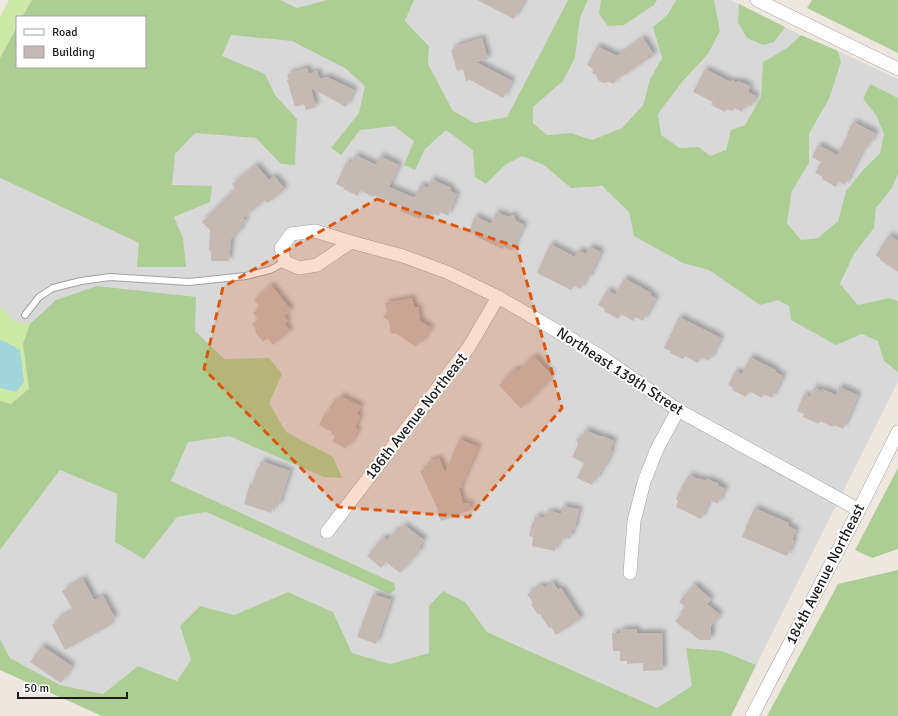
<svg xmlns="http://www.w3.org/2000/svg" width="898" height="716" viewBox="0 0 898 716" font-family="Signika,sans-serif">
  <defs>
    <filter id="shadow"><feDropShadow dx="3.5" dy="-3.5" stdDeviation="2" flood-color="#0004"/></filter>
  </defs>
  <rect width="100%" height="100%" fill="#ede7e0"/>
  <path fill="#d9d8d8" d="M 280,0 L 327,0 L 297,8 Z
    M 414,0 L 568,0 L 507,117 L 475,123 L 453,111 L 428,64 L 429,45 L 405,21 Z
    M 588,0 L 676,0 L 668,14 L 653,27 L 662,58 L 650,79 L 643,105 L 622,128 L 592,140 L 571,133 L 547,135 L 533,123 L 533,107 L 563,81 L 575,58 L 580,18 Z
    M 714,0 L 731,0 L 801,35 L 787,48 L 763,62 L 761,97 L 745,125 L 731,130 L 726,150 L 710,157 L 699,147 L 680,148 L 660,135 L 658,114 L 682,82 L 708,54 L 720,31 Z
    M 225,3 L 898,333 L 898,382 L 731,716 L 675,716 L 429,606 L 429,653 L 390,664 L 352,653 L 333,612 L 288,592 L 234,615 L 200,606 L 180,626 L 191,660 L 178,681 L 138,666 L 103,694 L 60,685 L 10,658 L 0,639 L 0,550 L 60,470 L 117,494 L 115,542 L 177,517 L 206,512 L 390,594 L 394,591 L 0,414 L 0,178 L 139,243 Z
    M 838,51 L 898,79 L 898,98 L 870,84 L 863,99 L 876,115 L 884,134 L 880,153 L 864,169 L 847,191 L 838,221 L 818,238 L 801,240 L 787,223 L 792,191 L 809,163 L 809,134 L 829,99 L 841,62 Z
    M 898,174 L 898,301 L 889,298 L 858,305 L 840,285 L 854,254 L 874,228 L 876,208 L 892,188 Z"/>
  <path fill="#cee9a5" d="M 9,0 L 32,0 L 22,17 L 17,17 L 17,27 L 0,58 L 0,17 Z
    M 2,308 L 16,322 L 30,324 L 23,344 L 29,389 L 11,404 L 0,401 L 0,310 Z"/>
  <path fill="#accd94" d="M 32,0 L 280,0 L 297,8 L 327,0 L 414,0 L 405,21 L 429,46 L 428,64 L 453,111 L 475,123 L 507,117 L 568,0 L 588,0 L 580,18 L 575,58 L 563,81 L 533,107 L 533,123 L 547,135 L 571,133 L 592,140 L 622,128 L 643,105 L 650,79 L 662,58 L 653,27 L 668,14 L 676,0 L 714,0 L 720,31 L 708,54 L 682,82 L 658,114 L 661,135 L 680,148 L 699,147 L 710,156 L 726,150 L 731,130 L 745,125 L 761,97 L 763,62 L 787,48 L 801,35 L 838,51 L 841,62 L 829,99 L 809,134 L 809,163 L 792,191 L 787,223 L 801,240 L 818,238 L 838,221 L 846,191 L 864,169 L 880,153 L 884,134 L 876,115 L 863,99 L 870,84 L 898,98 L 898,174 L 892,188 L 876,208 L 874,228 L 854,254 L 840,284 L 858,305 L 889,298 L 898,301 L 898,372 L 884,361 L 878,341 L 862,334 L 836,345 L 791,320 L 789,306 L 778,300 L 760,305 L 709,270 L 683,263 L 634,236 L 629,212 L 602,186 L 571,188 L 544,165 L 522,156 L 505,165 L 486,184 L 475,177 L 473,150 L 446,130 L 425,149 L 415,170 L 404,165 L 414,141 L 394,126 L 360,130 L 341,155 L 331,148 L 359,113 L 365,86 L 345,68 L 292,41 L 231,35 L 222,56 L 265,74 L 275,95 L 297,119 L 295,165 L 281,164 L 256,138 L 195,133 L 175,154 L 172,185 L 212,186 L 210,202 L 174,217 L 183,238 L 186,267 L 137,267 L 139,243 L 0,178 L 0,58 L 17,27 L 17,67 L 145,67 L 145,17 L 22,17 Z
    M 601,0 L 657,0 L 654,5 L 624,25 L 608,26 L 599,14 Z
    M 812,0 L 898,0 L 898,53 L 807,8 Z
    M 739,4 L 785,27 L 774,42 L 763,45 L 747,38 L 738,22 Z
    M 97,286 L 196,297 L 195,331 L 224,359 L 269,358 L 282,374 L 269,403 L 286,432 L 333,457 L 342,478 L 324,477 L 229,436 L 188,442 L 171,481 L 394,583 L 395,590 L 390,594 L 206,512 L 177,517 L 144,559 L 115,542 L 117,494 L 60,470 L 0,550 L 0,401 L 11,404 L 29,389 L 23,344 L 30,324 L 56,300 Z
    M 898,468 L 898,549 L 872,558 L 855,550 Z
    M 898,570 L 898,716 L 767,716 L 838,584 Z
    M 443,591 L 465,602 L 487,632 L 657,708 L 692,686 L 686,648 L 722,651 L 756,665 L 731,716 L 102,716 L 0,670 L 0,639 L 10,658 L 60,685 L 103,694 L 138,666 L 177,681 L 191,660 L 180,626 L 200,606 L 234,615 L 288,592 L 333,612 L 352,653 L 390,664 L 429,653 L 429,606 Z"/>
  <path fill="#a0d5dc" d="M 0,340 L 2,340 L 20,350 L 24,382 L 16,392 L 0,388 Z"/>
  <path fill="#c5b9b4" filter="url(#shadow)" d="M 477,0 L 524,0 L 514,19 Z
    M 482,38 L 488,59 L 476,62 L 512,81 L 503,98 L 470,80 L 466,81 L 463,69 L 457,71 L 451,50 L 455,48 L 455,46 Z
    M 643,38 L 654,55 L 622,77 L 619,75 L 614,84 L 609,82 L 603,83 L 598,80 L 596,75 L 592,73 L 593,69 L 587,65 L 597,46 L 617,56 Z
    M 307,68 L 309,74 L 317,71 L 320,79 L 327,77 L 354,90 L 346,107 L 311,88 L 316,107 L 306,110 L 304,104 L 295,107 L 287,80 L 289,80 L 287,74 Z
    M 705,69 L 731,82 L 732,80 L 737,83 L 738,81 L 750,86 L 748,92 L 756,96 L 751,107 L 746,104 L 742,112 L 735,108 L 733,111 L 727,109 L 725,112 L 711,105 L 713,102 L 693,92 Z
    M 853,122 L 875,133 L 870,144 L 868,143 L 865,149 L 863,149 L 845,185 L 838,181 L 836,187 L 822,179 L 823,177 L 815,173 L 821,162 L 812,157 L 818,145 L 837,155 L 848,134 L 847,133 Z
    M 355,155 L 376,165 L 380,156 L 399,165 L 389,187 L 415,198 L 420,185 L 428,188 L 431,179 L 451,188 L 450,191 L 457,194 L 448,216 L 440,212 L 439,216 L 432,213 L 429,220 L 421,217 L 420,219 L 400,211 L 402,207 L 374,195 L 373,197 L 360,190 L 358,196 L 343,189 L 344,188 L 336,184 L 346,162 L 351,164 Z
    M 256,165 L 269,180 L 274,176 L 285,189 L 268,203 L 265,200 L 243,218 L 246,221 L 240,227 L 241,229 L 231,239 L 229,261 L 211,261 L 211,251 L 209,251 L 210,230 L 202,222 L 235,189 L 232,184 Z
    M 496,212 L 508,217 L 514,215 L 516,221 L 524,225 L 512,251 L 504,247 L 502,249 L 475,236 L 476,234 L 469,231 L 475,216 L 491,224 Z
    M 889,235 L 898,241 L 898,272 L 880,260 L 880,258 L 876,255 Z
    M 550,244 L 575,257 L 578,250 L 586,254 L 590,247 L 601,252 L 588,279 L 586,278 L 581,289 L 574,286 L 571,290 L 537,273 Z
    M 624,278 L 651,293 L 650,295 L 656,298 L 643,321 L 635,317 L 633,321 L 621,314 L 618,319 L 604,311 L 605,309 L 598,305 L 607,290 L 615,295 Z
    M 271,285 L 291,310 L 284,316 L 288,321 L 285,324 L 290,331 L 273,345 L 268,338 L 263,342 L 255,332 L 256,330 L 252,324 L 258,319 L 253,313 L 260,307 L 254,300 Z
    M 412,298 L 414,307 L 418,307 L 420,321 L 431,328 L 422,343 L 420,341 L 416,347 L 395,333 L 391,334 L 389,321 L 383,317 L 387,312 L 385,303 Z
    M 679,317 L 721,338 L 709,361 L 701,357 L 698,363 L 685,356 L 683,359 L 670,353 L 671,351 L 664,348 Z
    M 534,356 L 552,376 L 547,381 L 548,382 L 521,409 L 499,385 L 515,369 L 518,371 Z
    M 750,357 L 776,370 L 775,372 L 783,376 L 772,398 L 764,394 L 762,398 L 749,391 L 746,397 L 732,390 L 733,388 L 728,385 L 735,371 L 742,374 Z
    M 814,387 L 821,391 L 822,389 L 836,395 L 839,387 L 858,395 L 843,429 L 834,425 L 833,427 L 820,421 L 819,424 L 803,417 L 804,414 L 797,411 L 804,394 L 810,397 Z
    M 340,396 L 361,406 L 357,414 L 360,416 L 355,428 L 358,430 L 351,444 L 349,443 L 346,449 L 332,441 L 335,436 L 331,434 L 332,432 L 319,425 L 325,413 L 327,414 L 333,401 L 336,403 Z
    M 585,430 L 602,437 L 602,436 L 614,441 L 610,450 L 612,451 L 604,468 L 602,467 L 597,479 L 595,478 L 592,485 L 577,478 L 584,463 L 572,457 L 578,445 L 576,439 L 582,437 Z
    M 459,439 L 478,447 L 462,483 L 461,484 L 462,487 L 459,488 L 463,504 L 469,503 L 471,510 L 441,521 L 437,511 L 438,510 L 420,471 L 429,467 L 427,462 L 439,458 L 445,473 Z
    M 261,461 L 290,471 L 278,507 L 273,505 L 271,513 L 244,504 L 250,484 L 252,485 L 257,468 L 259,468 Z
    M 689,475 L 698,479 L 698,478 L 706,481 L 707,479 L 719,484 L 719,486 L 725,488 L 718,504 L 709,500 L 701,519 L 676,507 L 678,501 L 676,499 L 683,484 L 684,484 Z
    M 562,506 L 579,509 L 574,530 L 572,530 L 570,539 L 563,537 L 561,543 L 557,542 L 555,551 L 532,546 L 533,537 L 529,536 L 532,523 L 534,523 L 535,516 L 544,518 L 546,512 L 550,513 L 550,511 L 561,514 Z
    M 754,508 L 789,523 L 788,526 L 796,530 L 792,540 L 794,541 L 787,556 L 742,537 Z
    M 404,525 L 424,540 L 419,547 L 421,549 L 400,573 L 386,562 L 381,568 L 367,556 L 383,537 L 387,540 L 396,530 L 398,532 Z
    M 83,579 L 94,600 L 103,596 L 115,618 L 109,622 L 111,625 L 65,650 L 52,625 L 57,622 L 56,620 L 73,610 L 62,591 Z
    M 553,582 L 558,590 L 561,588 L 581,619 L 556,635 L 551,627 L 549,628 L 539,613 L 538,615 L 531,604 L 533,603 L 527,594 L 542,585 L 544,588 Z
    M 694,584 L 711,599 L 707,604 L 720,615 L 711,626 L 711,640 L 699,640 L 686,629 L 685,630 L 675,621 L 682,613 L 680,612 L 685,607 L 679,602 Z
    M 373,594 L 391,600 L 376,644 L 357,637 Z
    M 637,629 L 637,633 L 662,633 L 663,670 L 643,671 L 643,663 L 627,664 L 627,661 L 620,661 L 620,651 L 613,651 L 612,633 L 620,633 L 620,630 Z
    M 42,646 L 72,666 L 61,683 L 30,662 Z"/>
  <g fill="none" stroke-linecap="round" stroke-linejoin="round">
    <g stroke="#a2a2a2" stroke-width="8">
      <path id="service" d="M 25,315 L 39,297 L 53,288 L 81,281 L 110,277 L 189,282 L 246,276 L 270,270 L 285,262"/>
    </g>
    <g stroke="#a2a2a2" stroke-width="14">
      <path id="minor" d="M 757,0 L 898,69
        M 351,242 L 315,231 L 291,234 L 281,248 L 285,262 L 299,268 L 317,265 L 351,242 L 403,256 L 449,273 L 498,297 L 602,357 L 678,410 L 859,510
        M 327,532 L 469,347 L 498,297
        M 630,573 L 634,521 L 644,482 L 657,449 L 678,410
        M 752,716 L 859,510 L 898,432"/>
    </g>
    <use href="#service" stroke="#fff" stroke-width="6"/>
    <use href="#minor" stroke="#fff" stroke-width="13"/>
  </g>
  <path fill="#de560d" fill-opacity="0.2" stroke="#de560d" stroke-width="3" stroke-dasharray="8 5" stroke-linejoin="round" d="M 377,199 L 517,247 L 562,408 L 469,517 L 339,507 L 204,369 L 223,287 Z"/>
  <g text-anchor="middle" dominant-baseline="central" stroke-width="4" stroke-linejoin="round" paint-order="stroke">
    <g font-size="15" fill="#1b1b1b" stroke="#fff">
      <text transform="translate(620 371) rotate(33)">Northeast 139th Street</text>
      <text transform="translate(416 416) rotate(-52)">186th Avenue Northeast</text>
      <text transform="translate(825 574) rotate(-63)">184th Avenue Northeast</text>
    </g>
  </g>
  <rect x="16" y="16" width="130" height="52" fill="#ffffff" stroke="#a4a4a4"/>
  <rect x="24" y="29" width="20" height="6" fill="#ffffff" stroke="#a4a4a4"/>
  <text x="52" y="36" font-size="12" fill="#1b1b1b">Road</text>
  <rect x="24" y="46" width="20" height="12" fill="#c5b9b4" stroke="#a4a4a4"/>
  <text x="52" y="56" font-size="12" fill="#1b1b1b">Building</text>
  <path d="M18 692v6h109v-6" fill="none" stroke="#1b1b1b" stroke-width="2"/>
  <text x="24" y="692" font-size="12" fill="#1b1b1b" stroke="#ffffff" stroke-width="3" paint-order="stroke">50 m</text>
</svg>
